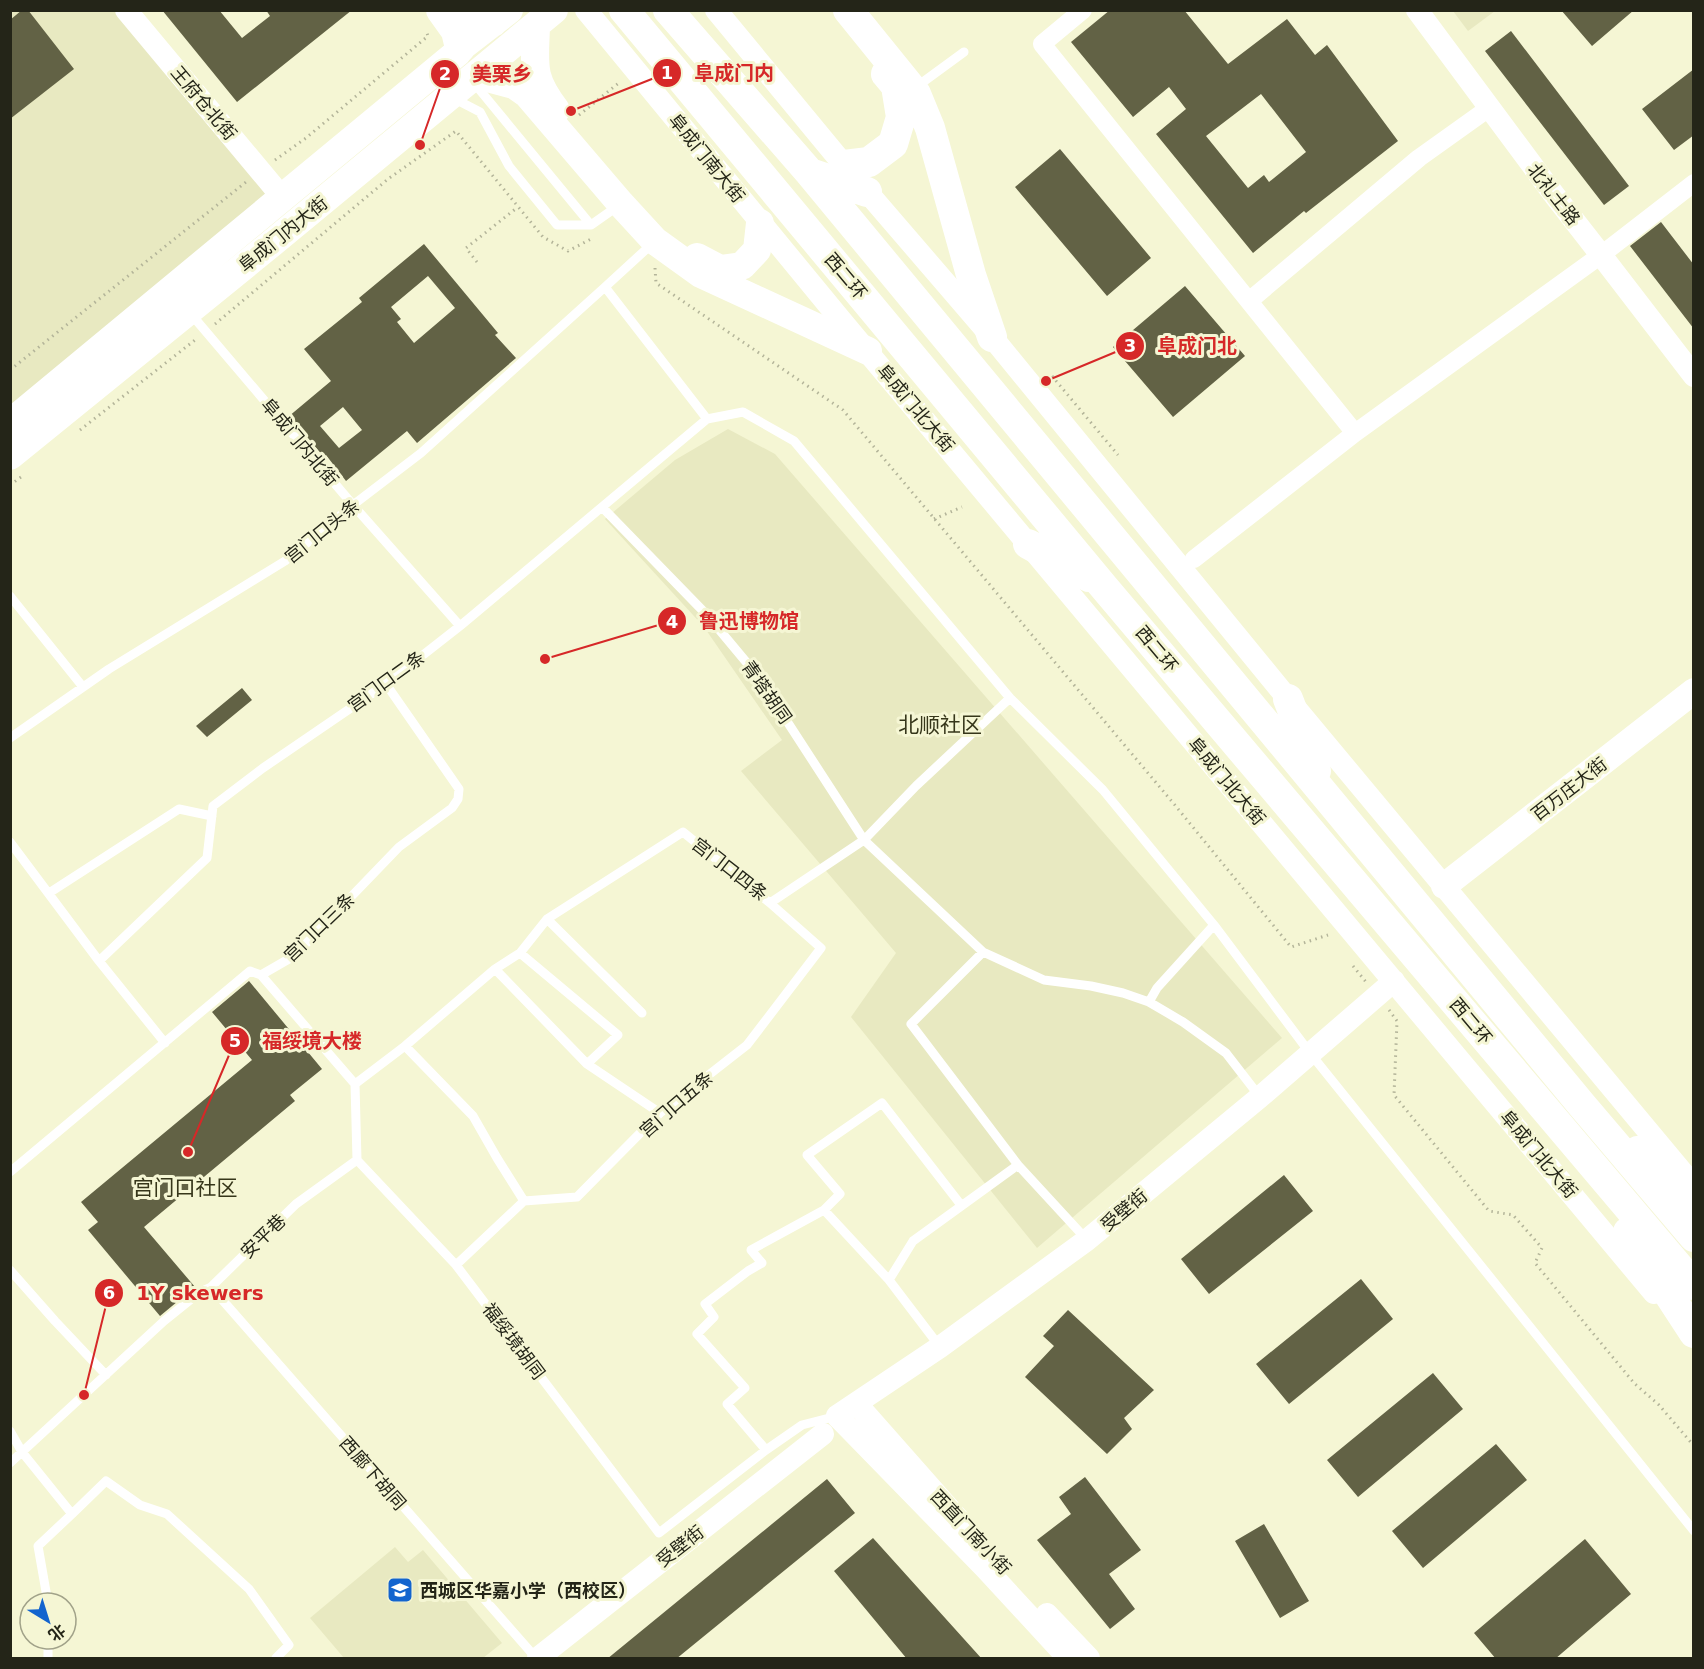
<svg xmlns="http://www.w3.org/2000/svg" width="1704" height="1669" viewBox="0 0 1704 1669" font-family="'DejaVu Sans','Noto Sans SC',sans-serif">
  <rect width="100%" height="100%" fill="#f5f6d4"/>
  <path fill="#e8e9c1" d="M 11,11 L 126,11 L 282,196 L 11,432 Z
    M 1453,11 L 1495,11 L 1468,31 Z
    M 728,429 L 775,454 L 1282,1038 L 1037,1248 L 851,1017 L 896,953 L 741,771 L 782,740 L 704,627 L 605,519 L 675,460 Z
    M 395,1547 L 408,1562 L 423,1550 L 502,1643 L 483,1658 L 344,1658 L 310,1618 Z"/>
  <path fill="#626245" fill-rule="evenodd" d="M 22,10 L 28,10 L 74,69 L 10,119 L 10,20 Z
    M 162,10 L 219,10 L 242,38 L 270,16 L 266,10 L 352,10 L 237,102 Z
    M 1110,10 L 1184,10 L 1228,64 L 1287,19 L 1315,55 L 1327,45 L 1398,141 L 1306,213 L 1304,211 L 1253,253 L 1156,134 L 1186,109 L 1169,87 L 1133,117 L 1071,42 ZM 1261,94 L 1306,152 L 1269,182 L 1264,175 L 1248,188 L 1206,136 Z
    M 1561,10 L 1634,10 L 1592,46 Z
    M 1511,31 L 1629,186 L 1604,205 L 1485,51 Z
    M 1694,69 L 1694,135 L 1674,150 L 1642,109 Z
    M 1060,149 L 1151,258 L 1107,296 L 1015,187 Z
    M 1661,222 L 1694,265 L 1694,329 L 1630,246 Z
    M 424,244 L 498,333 L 495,335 L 516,358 L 417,443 L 407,431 L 346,481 L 326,455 L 324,457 L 307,437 L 306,438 L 288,417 L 331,381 L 304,349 L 362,302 L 359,298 ZM 428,276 L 455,308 L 414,343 L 397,322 L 401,319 L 391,307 ZM 343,407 L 362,430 L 339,448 L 320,426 Z
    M 1185,286 L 1245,356 L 1173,417 L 1113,347 Z
    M 242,688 L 252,700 L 207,737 L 196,726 Z
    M 249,981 L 322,1069 L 290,1095 L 295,1101 L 144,1227 L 195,1287 L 160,1316 L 88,1230 L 98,1222 L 81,1202 L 252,1060 L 212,1012 Z
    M 1284,1175 L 1313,1211 L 1209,1294 L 1181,1259 Z
    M 1361,1279 L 1393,1319 L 1289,1404 L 1256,1364 Z
    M 1068,1310 L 1154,1390 L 1124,1418 L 1132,1429 L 1107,1454 L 1025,1377 L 1054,1346 L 1043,1336 Z
    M 1433,1373 L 1463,1409 L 1358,1497 L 1327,1460 Z
    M 1496,1444 L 1527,1480 L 1423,1568 L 1392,1531 Z
    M 1085,1477 L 1141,1550 L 1109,1574 L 1135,1609 L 1110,1629 L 1037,1540 L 1071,1514 L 1059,1497 Z
    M 827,1479 L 855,1513 L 676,1659 L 607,1659 Z
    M 1264,1524 L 1309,1601 L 1280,1618 L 1235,1541 Z
    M 873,1538 L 982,1659 L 907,1659 L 834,1571 Z
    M 1585,1539 L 1631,1594 L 1555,1659 L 1496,1659 L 1474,1633 Z"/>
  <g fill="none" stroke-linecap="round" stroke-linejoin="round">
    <path stroke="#b3b499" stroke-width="3" stroke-dasharray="1.5 4.5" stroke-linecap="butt" d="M 579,115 L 620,82
      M 275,160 L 306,138 L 428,36 L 427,33
      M 477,262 L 466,248 L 518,207
      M 655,268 L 656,283 L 843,410 L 1174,804 L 1291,947 L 1328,935
      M 215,324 L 388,179 L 456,131 L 543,237 L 568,251 L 593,238
      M 10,370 L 246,182
      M 1052,376 L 1118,455
      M 80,430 L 195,340
      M 10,485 L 21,477
      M 934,519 L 962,507
      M 1353,966 L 1366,982
      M 1389,1010 L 1397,1021 L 1394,1095 L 1489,1211 L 1513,1215 L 1542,1248 L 1535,1263 L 1634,1383 L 1659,1405 L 1694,1446"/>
    <path stroke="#fff" stroke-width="9" d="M 923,82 L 964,52
      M 474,83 L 591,225
      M 455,99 L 480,112 L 509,166 L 557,225 L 591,225 L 618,206
      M 653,243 L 605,287 L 707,419 L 743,412 L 794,441 L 1010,698 L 1103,790 L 1214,925 L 1310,1053 L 1694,1531
      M 191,314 L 353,505 L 460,626
      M 602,507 L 707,615 L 757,675 L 864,840 L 983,952 L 1044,980 L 1091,986 L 1123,993 L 1149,1002
      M 10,596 L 83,687
      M 10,738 L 109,669 L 285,561 L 353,505 L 421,453 L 605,287
      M 10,842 L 99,961 L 165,1043
      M 49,893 L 179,809 L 212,816
      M 547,919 L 642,1013
      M 1214,925 L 1157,988 L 1149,1002 L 1183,1022 L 1226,1053 L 1260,1097
      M 520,953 L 618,1035 L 587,1064
      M 99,961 L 207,858 L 213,806 L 263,768 L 386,684 L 460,626 L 707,419
      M 495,969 L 587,1064 L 660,1113
      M 261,975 L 355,1084
      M 405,1046 L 473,1116 L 497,1158 L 524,1201
      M 355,1084 L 405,1046 L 495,969 L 520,953 L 547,919 L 683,832 L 770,903 L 864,840 L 916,786 L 1010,698
      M 357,1160 L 456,1265 L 659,1533 L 766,1450 L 802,1425 L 837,1416
      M 1018,1165 L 1087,1240
      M 10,1172 L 250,971 L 261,975 L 294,956 L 399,847 L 452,808 L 458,799 L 459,789 L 386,684
      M 824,1210 L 840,1194 L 807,1155 L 882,1103 L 961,1205
      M 456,1265 L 524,1201 L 577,1197 L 660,1113 L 747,1045 L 821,948 L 770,903
      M 10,1270 L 55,1321 L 106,1375
      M 889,1280 L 913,1241 L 1018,1165 L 911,1024 L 983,952
      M 211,1287 L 536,1658
      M 10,1431 L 22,1452 L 72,1514 L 38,1546 L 48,1603
      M 766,1450 L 727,1404 L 745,1388 L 697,1334 L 714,1317 L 705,1304 L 748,1271 L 762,1263 L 751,1250 L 824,1210 L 889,1280 L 940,1347
      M 10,1463 L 164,1321 L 200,1292 L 211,1287 L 296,1204 L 357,1160 L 355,1084
      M 72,1514 L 106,1481 L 140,1505 L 167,1514 L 249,1589 L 289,1645 L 276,1658
      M 48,1639 L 48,1658"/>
    <path stroke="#fff" stroke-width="18" d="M 1083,10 L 1042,44 L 1355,433 L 1194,559
      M 1249,301 L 1419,158 L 1489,108
      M 1355,433 L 1601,255 L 1694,183"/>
    <path stroke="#fff" stroke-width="22" d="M 126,10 L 282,197
      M 586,10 L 840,319 L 1654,1293
      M 716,10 L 844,165 L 992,337 L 1288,699 L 1688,1179
      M 1417,10 L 1555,196 L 1601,255 L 1694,376
      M 856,1403 L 969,1531
      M 1047,1614 L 1089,1658
      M 538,1658 L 823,1434
      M 1068,1658 L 985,1568 L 837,1416 L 940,1347 L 1087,1240 L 1260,1097 L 1394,981"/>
    <path stroke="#fff" stroke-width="26" d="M 1444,886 L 1694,691"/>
    <path stroke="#fff" stroke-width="28" d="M 463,10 L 472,20 L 493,23
      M 536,25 C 535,65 530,76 556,110
      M 476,75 L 514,85 L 527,94 L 621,204 L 655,241 L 701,274 L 868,351
      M 697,257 L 720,269 L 742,266 L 757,250 L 760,223
      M 10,423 L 457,53 L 460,48 L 509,10
      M 10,456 L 266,248 L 554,10"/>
    <path stroke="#fff" stroke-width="30" d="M 441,10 L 456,31 L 460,48
      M 624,10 L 1103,586 L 1694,1285
      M 668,10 L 809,172 L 1581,1104 L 1694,1237
      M 848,10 L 916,94 L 930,128 L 971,275 L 992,337
      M 844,165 L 869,162 L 893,144 L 901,117 L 896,86 L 886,74
      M 810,173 L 867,192
      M 1028,544 L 1089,577
      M 1288,699 L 1316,771
      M 1638,1151 L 1694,1196
      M 1628,1232 L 1694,1333"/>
  </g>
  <defs>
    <g id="school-square" transform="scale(1.35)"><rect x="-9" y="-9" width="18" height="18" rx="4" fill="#1364ce" stroke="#f5f6d4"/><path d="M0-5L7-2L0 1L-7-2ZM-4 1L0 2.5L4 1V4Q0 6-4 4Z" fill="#fff"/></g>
  </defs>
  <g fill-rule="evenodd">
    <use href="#school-square" x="400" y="1590"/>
  </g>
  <g text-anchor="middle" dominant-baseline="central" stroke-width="6" stroke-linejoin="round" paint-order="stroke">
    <g font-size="18" fill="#242518" stroke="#f5f6d4">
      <text transform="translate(204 103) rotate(50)">王府仓北街</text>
      <text transform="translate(707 158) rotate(51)">阜成门南大街</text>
      <text transform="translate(1554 194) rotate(52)">北礼士路</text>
      <text transform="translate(283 234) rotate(-39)">阜成门内大街</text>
      <text transform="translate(846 276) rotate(50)">西二环</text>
      <text transform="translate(916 408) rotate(50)">阜成门北大街</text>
      <text transform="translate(300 442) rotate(50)">阜成门内北街</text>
      <text transform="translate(322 531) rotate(-39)">宫门口头条</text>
      <text transform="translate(1157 649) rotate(50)">西二环</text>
      <text transform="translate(386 681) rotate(-36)">宫门口二条</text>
      <text transform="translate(767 692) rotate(55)">青塔胡同</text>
      <text transform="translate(1227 781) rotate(50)">阜成门北大街</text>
      <text transform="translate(1569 789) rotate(-38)">百万庄大街</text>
      <text transform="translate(730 869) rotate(38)">宫门口四条</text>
      <text transform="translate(319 927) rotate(-44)">宫门口三条</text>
      <text transform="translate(1471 1021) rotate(50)">西二环</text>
      <text transform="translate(676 1104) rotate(-41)">宫门口五条</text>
      <text transform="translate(1539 1154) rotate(50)">阜成门北大街</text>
      <text transform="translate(1124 1210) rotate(-40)">受壁街</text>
      <text transform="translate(263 1236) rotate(-44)">安平巷</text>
      <text transform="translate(514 1341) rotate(53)">福绥境胡同</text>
      <text transform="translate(373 1473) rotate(49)">西廊下胡同</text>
      <text transform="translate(971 1532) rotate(47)">西直门南小街</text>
      <text transform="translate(680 1546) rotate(-38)">受壁街</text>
    </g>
    <g font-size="18" font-weight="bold" fill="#242518" stroke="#f5f6d4" text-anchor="start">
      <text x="420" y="1590">西城区华嘉小学（西校区）</text>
    </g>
    <g font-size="21" fill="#36361a" stroke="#f5f6d4">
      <text x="940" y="725">北顺社区</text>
      <text x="185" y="1188">宫门口社区</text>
    </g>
  </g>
  <path fill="none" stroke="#d62828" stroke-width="2" d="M571 111L667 73M420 145L445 74M1046 381L1130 346M545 659L672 621M188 1152L235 1041M84 1395L109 1293"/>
  <g fill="#d62828" stroke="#f5f6d4" stroke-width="2">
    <circle cx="571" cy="111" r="6"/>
    <circle cx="420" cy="145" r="6"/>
    <circle cx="1046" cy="381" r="6"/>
    <circle cx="545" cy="659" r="6"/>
    <circle cx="188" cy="1152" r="6"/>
    <circle cx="84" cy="1395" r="6"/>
    <circle cx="667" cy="73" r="15"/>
    <circle cx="445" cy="74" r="15"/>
    <circle cx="1130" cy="346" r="15"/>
    <circle cx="672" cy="621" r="15"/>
    <circle cx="235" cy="1041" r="15"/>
    <circle cx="109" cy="1293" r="15"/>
  </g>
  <g font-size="18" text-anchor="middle" font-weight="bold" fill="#fff">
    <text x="667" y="79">1</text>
    <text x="445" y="80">2</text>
    <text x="1130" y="352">3</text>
    <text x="672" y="628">4</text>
    <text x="235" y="1047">5</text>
    <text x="109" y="1299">6</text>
  </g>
  <g font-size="20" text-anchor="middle" font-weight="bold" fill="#d62828" stroke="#f5f6d4" stroke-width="6" stroke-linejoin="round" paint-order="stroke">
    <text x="734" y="80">阜成门内</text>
    <text x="502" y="81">美栗乡</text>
    <text x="1197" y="353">阜成门北</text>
    <text x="749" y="628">鲁迅博物馆</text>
    <text x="312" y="1048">福绥境大楼</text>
    <text x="200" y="1300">1Y skewers</text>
  </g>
  <rect width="1704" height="1669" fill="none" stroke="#242518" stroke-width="24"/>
  <g transform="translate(48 1621) rotate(142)"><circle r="28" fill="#f5f6d4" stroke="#a1a289" stroke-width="1.5"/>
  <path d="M0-4.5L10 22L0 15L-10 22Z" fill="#1364ce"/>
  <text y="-9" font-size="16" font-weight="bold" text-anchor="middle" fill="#242518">北</text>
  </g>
</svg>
